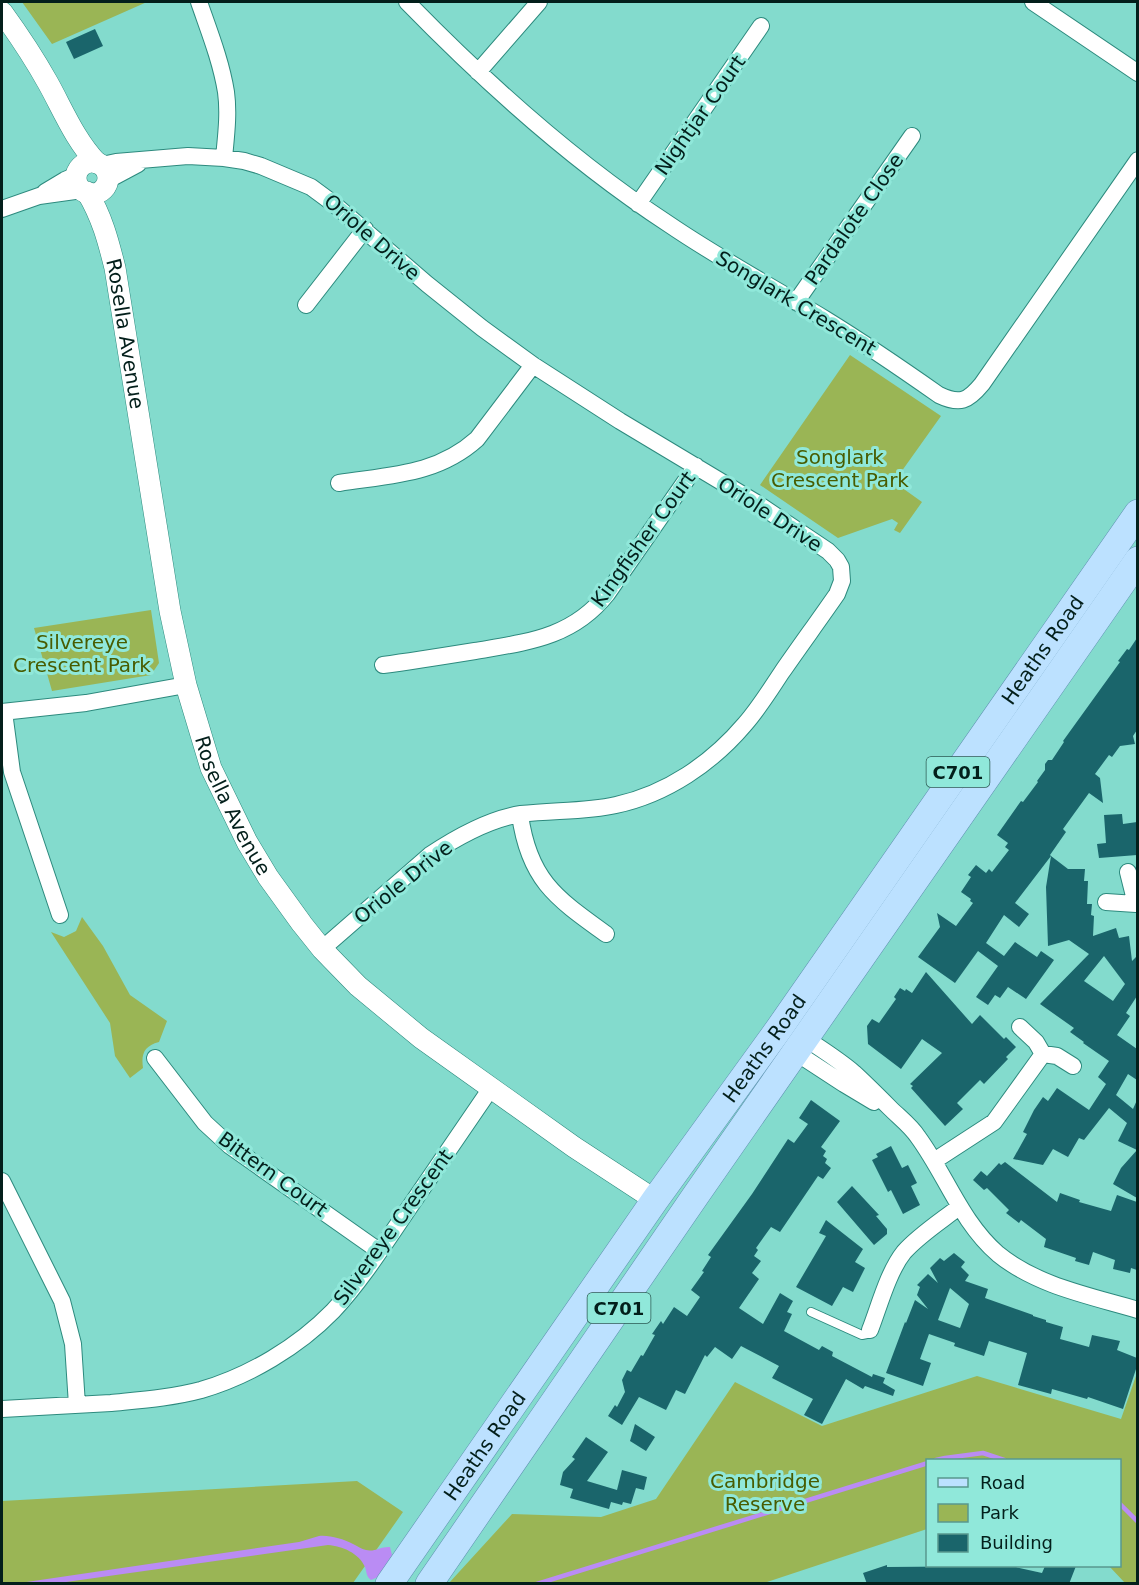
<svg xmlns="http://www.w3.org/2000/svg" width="1139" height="1585" viewBox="0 0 1139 1585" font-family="'DejaVu Sans',sans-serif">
  <rect width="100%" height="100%" fill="#83dbcd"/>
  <path fill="#9ab555" d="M 22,2 L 147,2 L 52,44 Z
    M 850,355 L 941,416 L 894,482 L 922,502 L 900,533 L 894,530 L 898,523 L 892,519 L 838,538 L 760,485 Z
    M 151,610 L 159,663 L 151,675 L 52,691 L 34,628 Z
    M 82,917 L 103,946 L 130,995 L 167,1021 L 159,1042 C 144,1046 141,1054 143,1068 L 130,1078 L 115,1056 L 110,1023 L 51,932 L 64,937 L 76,931 Z
    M 1137,1373 L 1137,1583 L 1125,1583 L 1109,1566 L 1120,1566 L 1120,1460 L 928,1460 L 927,1529 L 764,1583 L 449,1583 L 512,1514 L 601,1517 L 656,1499 L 735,1382 L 822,1426 L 977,1376 L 1121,1419 Z
    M 357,1481 L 403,1512 L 353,1583 L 312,1582 L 305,1584 L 2,1584 L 2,1501 Z"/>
  <path fill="#ba8cf4" d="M 319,1536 C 330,1535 343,1539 353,1544 C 358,1546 361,1549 366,1550 C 375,1552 382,1546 390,1547 L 392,1555 L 378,1577 L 371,1580 C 366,1576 367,1573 365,1567 C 359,1553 342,1546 328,1545 L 59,1583 L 13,1584 L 299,1542 Z"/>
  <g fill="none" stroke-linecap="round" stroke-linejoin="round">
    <path stroke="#ba8cf4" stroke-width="4.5" d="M 936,1460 L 945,1458 L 983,1453 L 1004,1460
      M 1120,1504 L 1138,1522
      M 537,1584 L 928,1463"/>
  </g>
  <path fill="#1a656b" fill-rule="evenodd" d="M 95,29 L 103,46 L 74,59 L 66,42 Z
    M 1137,638 L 1137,730 L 1133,736 L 1135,744 L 1120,746 L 1112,757 L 1109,755 L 1095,774 L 1100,778 L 1103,803 L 1089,793 L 1063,829 L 1066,832 L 1050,855 L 1051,856 L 1015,903 L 1029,914 L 1019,927 L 1004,915 L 986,943 L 1004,956 L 1015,942 L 1037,957 L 1041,951 L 1054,960 L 1026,999 L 1008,987 L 1000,998 L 995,995 L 988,1005 L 976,997 L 998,966 L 978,951 L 955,983 L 918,957 L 940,927 L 937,913 L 956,926 L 973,903 L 970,901 L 971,899 L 961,892 L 971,877 L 968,875 L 976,865 L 986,873 L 989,869 L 992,872 L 1009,850 L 1005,847 L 1008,843 L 997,835 L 1021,801 L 1023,802 L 1038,782 L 1037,781 L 1045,770 L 1045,764 L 1048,760 L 1052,760 L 1064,742 L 1063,741 L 1120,662 L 1118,661 L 1127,649 L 1129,650 Z
    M 1122,814 L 1123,824 L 1137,822 L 1137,855 L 1099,858 L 1097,844 L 1106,843 L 1104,815 Z
    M 1051,856 L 1068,869 L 1085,869 L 1084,881 L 1088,881 L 1087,904 L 1092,904 L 1091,915 L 1094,916 L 1093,936 L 1116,928 L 1119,938 L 1129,936 L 1132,961 L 1137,956 L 1137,996 L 1126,1013 L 1130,1016 L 1117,1035 L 1137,1049 L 1137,1080 L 1128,1074 L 1116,1095 L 1133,1109 L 1137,1100 L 1137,1150 L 1118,1141 L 1127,1123 L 1109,1108 L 1084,1140 L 1079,1138 L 1068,1157 L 1053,1149 L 1043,1165 L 1013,1159 L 1027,1134 L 1023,1132 L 1034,1110 L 1043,1097 L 1048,1101 L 1057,1088 L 1089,1110 L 1106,1084 L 1098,1077 L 1109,1061 L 1083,1043 L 1084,1042 L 1070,1032 L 1074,1028 L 1040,1004 L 1089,954 L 1069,940 L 1048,946 L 1046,887 ZM 1104,956 L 1125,984 L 1113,1001 L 1084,981 Z
    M 926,972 L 972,1024 L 980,1015 L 1004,1039 L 1006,1037 L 1016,1047 L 1006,1057 L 1008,1059 L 984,1084 L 980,1080 L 957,1103 L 963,1109 L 945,1126 L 911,1088 L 913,1086 L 910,1084 L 942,1053 L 922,1039 L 901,1069 L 868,1044 L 867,1026 L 872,1019 L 879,1023 L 896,999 L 894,997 L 900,988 L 905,991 L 906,989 L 912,993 Z
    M 811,1100 L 840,1121 L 821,1147 L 826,1151 L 823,1156 L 827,1159 L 825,1163 L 831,1168 L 823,1179 L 818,1176 L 780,1232 L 771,1227 L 756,1248 L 758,1250 L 754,1256 L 761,1261 L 752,1273 L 759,1279 L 739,1308 L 763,1324 L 780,1293 L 793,1301 L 787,1312 L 792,1314 L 784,1331 L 819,1350 L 822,1346 L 833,1352 L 832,1356 L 872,1377 L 873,1374 L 885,1378 L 883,1383 L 895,1390 L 893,1396 L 865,1386 L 863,1389 L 846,1379 L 822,1424 L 804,1415 L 813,1399 L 772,1378 L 779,1366 L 741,1346 L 732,1359 L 715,1347 L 707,1357 L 705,1355 L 685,1394 L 676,1390 L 666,1410 L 639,1397 L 622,1425 L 608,1416 L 615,1405 L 617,1407 L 625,1392 L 622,1380 L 627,1370 L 631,1372 L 641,1355 L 643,1356 L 655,1335 L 652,1334 L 661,1321 L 663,1324 L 674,1307 L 687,1316 L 700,1297 L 691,1290 L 704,1272 L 702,1271 L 711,1257 L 708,1255 L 752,1194 L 788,1139 L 794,1143 L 808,1124 L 799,1118 Z
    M 891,1146 L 902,1168 L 908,1165 L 917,1183 L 911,1186 L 920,1205 L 903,1214 L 891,1190 L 888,1192 L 872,1160 L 878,1157 L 876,1154 Z
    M 1137,1150 L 1137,1198 L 1113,1184 L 1121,1168 Z
    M 1005,1162 L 1057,1202 L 1060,1193 L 1080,1200 L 1079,1202 L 1111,1211 L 1117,1195 L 1137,1202 L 1137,1270 L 1131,1268 L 1130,1273 L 1113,1269 L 1115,1260 L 1093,1252 L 1089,1265 L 1075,1261 L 1076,1258 L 1044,1247 L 1046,1239 L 1021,1220 L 1019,1223 L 1006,1213 L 1009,1210 L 987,1188 L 984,1190 L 973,1180 L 981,1171 L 987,1176 L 999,1163 L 1001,1165 Z
    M 852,1186 L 879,1215 L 876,1216 L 887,1229 L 887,1234 L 874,1245 L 837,1202 Z
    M 826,1220 L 863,1249 L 855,1262 L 865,1268 L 853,1292 L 843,1287 L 832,1306 L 796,1287 L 826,1236 L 819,1233 Z
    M 954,1253 L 965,1262 L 961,1267 L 969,1275 L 965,1281 L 988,1289 L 985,1298 L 1033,1315 L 1033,1316 L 1046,1320 L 1046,1322 L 1063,1327 L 1060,1339 L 1089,1347 L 1092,1335 L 1120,1341 L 1117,1350 L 1137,1358 L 1137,1366 L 1123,1409 L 1088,1397 L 1087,1399 L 1052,1389 L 1051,1394 L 1018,1385 L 1027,1353 L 989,1341 L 984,1356 L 954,1346 L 955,1343 L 929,1334 L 920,1359 L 931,1363 L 923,1386 L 886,1373 L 905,1322 L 906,1323 L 915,1300 L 928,1309 L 917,1295 L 920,1287 L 917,1285 L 928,1274 L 938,1283 L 930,1268 L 940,1258 L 944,1261 ZM 950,1288 L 969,1304 L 960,1328 L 938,1320 Z
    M 635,1424 L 655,1437 L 646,1451 L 630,1441 Z
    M 586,1437 L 608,1452 L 587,1481 L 617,1490 L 622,1470 L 647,1477 L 644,1490 L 636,1488 L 631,1504 L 623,1502 L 622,1505 L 611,1502 L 609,1509 L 570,1498 L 573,1489 L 560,1485 L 563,1472 L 575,1459 L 572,1457 Z
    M 887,1565 L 887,1567 L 1011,1566 L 1042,1573 L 1045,1566 L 1076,1566 L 1069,1584 L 867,1584 L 863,1573 Z"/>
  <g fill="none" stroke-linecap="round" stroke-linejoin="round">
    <g stroke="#2d8a7e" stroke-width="10">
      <path id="service" d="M 811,1312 L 862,1335 L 867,1334 L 870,1330"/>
    </g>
    <g stroke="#2d8a7e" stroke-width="18">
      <path id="minor" d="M 199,2 C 209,31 221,61 226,92 C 229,114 226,136 224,158
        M 407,2 C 487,84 573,162 670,225 C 720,259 774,288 825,319 C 864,343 902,369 939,395 C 960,405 968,401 982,384 L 1138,160
        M 1033,2 L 1138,73
        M 478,72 L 539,2
        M 102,165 L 116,162 L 188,156 L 224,158 L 244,161 L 261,166 L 311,187 L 334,204 L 427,284 L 482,328 L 533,365 L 620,421 L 755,502 L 828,551 L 837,560 L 841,567 L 842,581 L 837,594 C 819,620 800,646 782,672 C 770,690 759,708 745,724 C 712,763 667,794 616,805 C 585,812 553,810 521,814 C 489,819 457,837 430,855 L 322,949
        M 108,180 L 138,164
        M 45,192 L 65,180 L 77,175
        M 638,204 L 761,26
        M 2,209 L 39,196 L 82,190
        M 796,302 L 912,136
        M 306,305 L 365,229
        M 339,483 C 390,475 437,475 477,439 L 533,365
        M 383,665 C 413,661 444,656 475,651 C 527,642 572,638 607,594 L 696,466
        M 2,712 L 86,703 L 186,685
        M 4,712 L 12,772 L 60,915
        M 520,815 C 529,880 556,898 606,934
        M 1106,902 L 1136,904 L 1128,872
        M 1020,1027 L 1036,1042 L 1043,1054
        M 805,1038 C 821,1049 839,1060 854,1073 C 866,1084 878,1096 890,1108 C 899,1117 911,1126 918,1137 C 946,1175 961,1222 998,1254 C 1037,1286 1091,1296 1138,1310
        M 795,1052 L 844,1084 L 874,1102
        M 1043,1054 L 1057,1056 L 1073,1066
        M 155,1058 L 205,1123 L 230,1146 L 379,1251
        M 934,1161 L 994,1122 L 1043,1054
        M 2,1181 L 62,1301 L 73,1344 L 77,1405
        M 870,1330 C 879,1307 888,1272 904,1252 C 919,1235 941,1221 959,1207
        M 2,1409 C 38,1407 74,1405 111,1403 C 141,1400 171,1398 201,1390 C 249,1376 298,1347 333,1311 C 362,1280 385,1243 409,1208 C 436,1168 464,1128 491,1088"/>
    </g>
    <g stroke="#2d8a7e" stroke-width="22">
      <g id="tertiary">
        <path d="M 2,12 C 18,34 34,58 48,83 C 63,110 75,140 97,163"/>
        <circle cx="92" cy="178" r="16"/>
        <path id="s1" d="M 87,192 C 102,217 108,240 115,268 L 170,611 L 186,685 L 211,768 L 247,842 L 268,877 L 302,924 L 322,949 L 358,986 L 421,1038 L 574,1147 L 655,1200"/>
      </g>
    </g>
    <g stroke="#5e90af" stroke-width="28">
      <g id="primary">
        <path id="s2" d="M 389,1584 L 655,1200 L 778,1030 L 1138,513"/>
        <path d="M 429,1584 L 696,1195 L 1138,560"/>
      </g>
    </g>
    <use href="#service" stroke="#fff" stroke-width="8"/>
    <use href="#minor" stroke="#fff" stroke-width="16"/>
    <use href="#tertiary" stroke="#fff" stroke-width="21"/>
    <use href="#primary" stroke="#bce1ff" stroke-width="27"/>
  </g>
  <g text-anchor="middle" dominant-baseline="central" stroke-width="6" stroke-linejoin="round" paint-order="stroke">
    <g fill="#90e8da" stroke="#2d5b54" stroke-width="1.5">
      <rect x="926.5" y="757" width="63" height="30" rx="4.5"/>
      <rect x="587.5" y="1293" width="63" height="30" rx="4.5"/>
    </g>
    <g font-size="18" font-weight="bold" fill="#031f1b">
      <text x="958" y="772">C701</text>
      <text x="619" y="1308">C701</text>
    </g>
    <g font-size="20" fill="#031f1b" stroke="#90e8da">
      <text transform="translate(700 115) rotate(-55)">Nightjar Court</text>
      <text transform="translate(854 219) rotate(-55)">Pardalote Close</text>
      <text transform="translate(372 237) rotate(41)">Oriole Drive</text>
      <text transform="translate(796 303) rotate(31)">Songlark Crescent</text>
      <text stroke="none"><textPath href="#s1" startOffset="148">Rosella Avenue</textPath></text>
      <text transform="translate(770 514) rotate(33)">Oriole Drive</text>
      <text transform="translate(643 539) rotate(-54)">Kingfisher Court</text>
      <text stroke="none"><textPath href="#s2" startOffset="1140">Heaths Road</textPath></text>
      <text stroke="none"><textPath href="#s1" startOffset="634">Rosella Avenue</textPath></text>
      <text transform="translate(403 882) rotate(-39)">Oriole Drive</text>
      <text stroke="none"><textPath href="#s2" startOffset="654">Heaths Road</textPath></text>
      <text transform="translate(273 1174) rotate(36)">Bittern Court</text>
      <text transform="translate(393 1227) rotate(-54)">Silvereye Crescent</text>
      <text stroke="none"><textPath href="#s2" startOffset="168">Heaths Road</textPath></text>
    </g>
    <g font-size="20" fill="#485c00" stroke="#90e8da">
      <text x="840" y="457">Songlark<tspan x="840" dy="23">Crescent Park</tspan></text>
      <text x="82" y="642">Silvereye<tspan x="82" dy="23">Crescent Park</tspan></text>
      <text x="765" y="1481">Cambridge<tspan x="765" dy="23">Reserve</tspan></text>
    </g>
  </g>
  <rect width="1139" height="1585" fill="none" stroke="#031f1b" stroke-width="6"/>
  <rect x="926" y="1459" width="195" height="108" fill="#90e8da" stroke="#58988e" stroke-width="1.5"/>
  <rect x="938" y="1478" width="30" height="9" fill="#bce1ff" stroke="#58988e" stroke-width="1.5"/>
  <text x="980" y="1489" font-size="18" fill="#031f1b">Road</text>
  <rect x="938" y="1504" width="30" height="18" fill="#9ab555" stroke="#58988e" stroke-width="1.5"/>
  <text x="980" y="1519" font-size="18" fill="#031f1b">Park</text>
  <rect x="938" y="1534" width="30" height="18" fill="#1a656b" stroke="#58988e" stroke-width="1.5"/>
  <text x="980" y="1549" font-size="18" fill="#031f1b">Building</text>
</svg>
